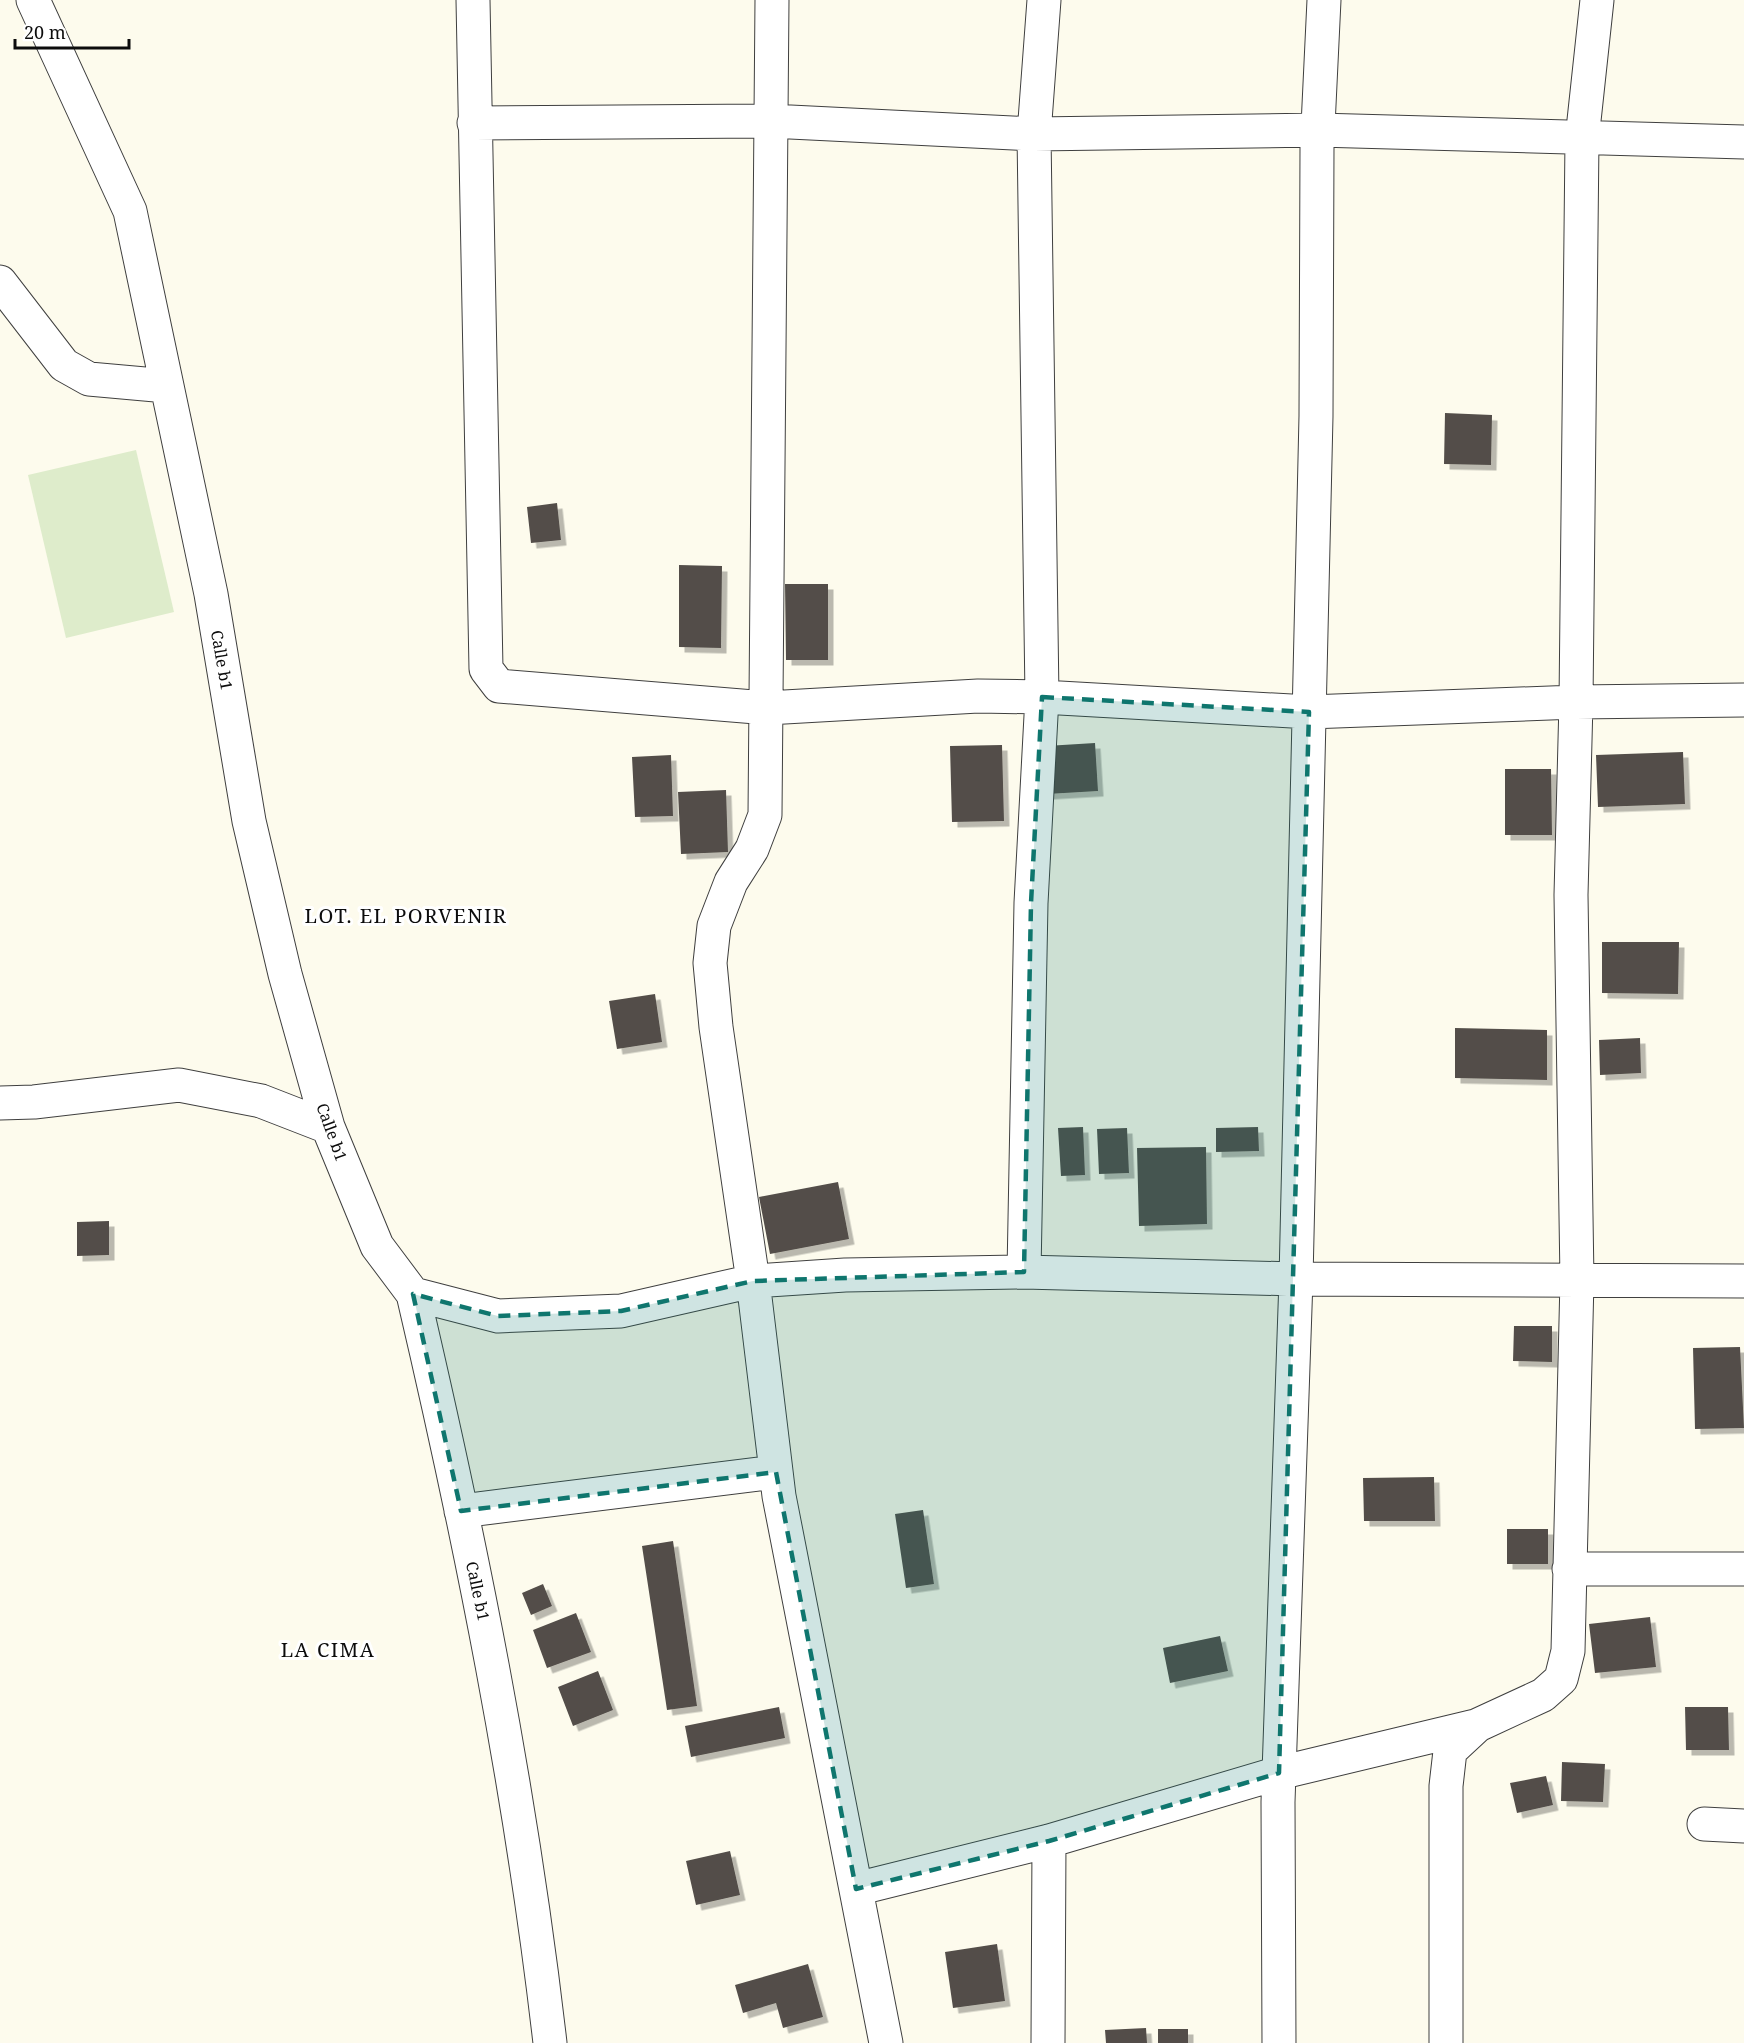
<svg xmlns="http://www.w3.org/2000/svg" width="1744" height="2043" viewBox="0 0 1744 2043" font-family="'Noto Serif',serif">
  <defs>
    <filter id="shadow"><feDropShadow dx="5.5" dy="5.5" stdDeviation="0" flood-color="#0004"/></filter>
  </defs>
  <rect width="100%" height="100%" fill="#fdfbed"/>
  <path fill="#deeccb" d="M 136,450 L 174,612 L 66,638 L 28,475 Z"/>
  <path fill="#534e49" filter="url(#shadow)" d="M 1445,413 L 1492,415 L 1491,465 L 1444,464 Z
    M 557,503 L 561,540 L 531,543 L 527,507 Z
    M 679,565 L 722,566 L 721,648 L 679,647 Z
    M 785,584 L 828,584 L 828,660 L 786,660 Z
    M 1095,743 L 1098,791 L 1047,794 L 1046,746 Z
    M 1002,745 L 1004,821 L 952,822 L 950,746 Z
    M 1683,752 L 1685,804 L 1598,807 L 1596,755 Z
    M 671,755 L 673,816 L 635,817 L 632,757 Z
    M 1505,769 L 1551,769 L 1552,835 L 1505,835 Z
    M 726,790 L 728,852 L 681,854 L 678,792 Z
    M 1602,942 L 1679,942 L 1678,994 L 1602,993 Z
    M 655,994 L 662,1042 L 617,1049 L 609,1001 Z
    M 1455,1028 L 1547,1030 L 1547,1080 L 1455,1078 Z
    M 1640,1038 L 1641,1073 L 1600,1075 L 1599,1040 Z
    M 1083,1127 L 1085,1175 L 1061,1176 L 1058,1128 Z
    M 1258,1127 L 1259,1151 L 1216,1152 L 1216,1128 Z
    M 1127,1128 L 1129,1173 L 1099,1174 L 1097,1129 Z
    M 1206,1147 L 1207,1224 L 1139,1226 L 1137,1148 Z
    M 838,1182 L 849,1239 L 770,1254 L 759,1197 Z
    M 109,1221 L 109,1255 L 77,1256 L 77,1222 Z
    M 1514,1326 L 1552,1326 L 1552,1362 L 1513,1361 Z
    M 1740,1347 L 1744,1428 L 1695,1429 L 1693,1348 Z
    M 1434,1477 L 1435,1521 L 1364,1521 L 1363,1478 Z
    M 923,1510 L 934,1584 L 906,1588 L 895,1514 Z
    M 1507,1529 L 1548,1529 L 1548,1564 L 1507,1564 Z
    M 673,1541 L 697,1706 L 667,1710 L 642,1546 Z
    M 543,1584 L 552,1606 L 531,1615 L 522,1593 Z
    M 576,1613 L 591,1652 L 547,1668 L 533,1630 Z
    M 1650,1617 L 1656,1667 L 1595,1673 L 1589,1624 Z
    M 1220,1636 L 1228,1671 L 1170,1683 L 1163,1648 Z
    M 598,1671 L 613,1710 L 573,1726 L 558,1687 Z
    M 779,1707 L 785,1738 L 691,1757 L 685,1726 Z
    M 1685,1707 L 1728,1707 L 1729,1750 L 1686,1750 Z
    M 1562,1762 L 1605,1764 L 1603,1802 L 1561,1801 Z
    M 1546,1776 L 1553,1805 L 1517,1813 L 1510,1783 Z
    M 730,1851 L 740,1895 L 696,1905 L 686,1861 Z
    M 997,1944 L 1005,2001 L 953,2008 L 945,1952 Z
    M 808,1964 L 823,2017 L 783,2028 L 776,2003 L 743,2013 L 735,1985 Z
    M 1146,2028 L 1147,2043 L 1106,2043 L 1105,2030 Z
    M 1158,2029 L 1188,2029 L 1188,2043 L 1158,2043 Z"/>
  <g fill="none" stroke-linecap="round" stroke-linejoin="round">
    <g stroke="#3f3f3f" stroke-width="35">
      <path id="street" d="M 33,0 L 130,211 L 211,594 L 249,821 L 285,974 L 328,1127 L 377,1246 L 413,1294 C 471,1542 521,1790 550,2043
        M 473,0 L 486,669 L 499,686 L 767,708 L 978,696 L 1042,697 L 1309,712 L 1576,702 L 1744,700
        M 772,0 L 765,815 L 752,849 L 731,882 L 714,926 L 710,963 L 716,1027 L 753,1281 L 779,1496 L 886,2043
        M 474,123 L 770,121 L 1034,134 L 1318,130 L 1744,142
        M 0,282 L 64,365 L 89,379 L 167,386
        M 0,1103 L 34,1102 L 179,1085 L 261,1101 L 328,1127
        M 1024,1272 L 1031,903 L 1042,697 L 1034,134 L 1044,0
        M 413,1294 L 498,1316 L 621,1311 L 753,1281 L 845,1275 L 1024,1272 L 1296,1279 L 1744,1281
        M 461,1511 L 776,1472
        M 1569,1569 L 1744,1569
        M 1704,1824 L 1744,1826
        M 856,1889 L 1049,1841 L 1279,1773 L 1475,1726
        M 1048,2043 L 1049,1841
        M 1279,2043 L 1278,1802 L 1296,1279 L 1316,416 L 1317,147 L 1324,0
        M 1446,2043 L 1446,1786 L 1450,1751 L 1478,1725 L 1543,1695 L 1561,1679 L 1568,1651 L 1577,1280 L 1571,895 L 1576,702 L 1582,139 L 1597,0"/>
    </g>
    <use href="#street" stroke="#fff" stroke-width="33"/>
  </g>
  <path fill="#0f766e" fill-opacity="0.2" stroke="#0f766e" stroke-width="4.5" stroke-dasharray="12 8" stroke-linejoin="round" d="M 1042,697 L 1309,712 L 1279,1773 L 1049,1841 L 856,1889 L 776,1472 L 461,1511 L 413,1294 L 498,1316 L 621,1311 L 753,1281 L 1024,1272 L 1031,903 Z"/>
  <g text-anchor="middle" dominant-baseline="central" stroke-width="6" stroke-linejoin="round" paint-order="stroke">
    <g font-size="16" fill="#0c0c0c" stroke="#fff">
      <text transform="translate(222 660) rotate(80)">Calle b1</text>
      <text transform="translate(332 1132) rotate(70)">Calle b1</text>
      <text transform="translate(478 1591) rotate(78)">Calle b1</text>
    </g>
    <g font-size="20" letter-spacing="1.5" fill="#0c0c0c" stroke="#fff">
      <text x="406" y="915">LOT. EL PORVENIR</text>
      <text x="328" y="1649">LA CIMA</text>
    </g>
  </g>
  <path d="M15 39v9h114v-9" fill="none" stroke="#0c0c0c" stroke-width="3"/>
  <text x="24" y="39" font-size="18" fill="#0c0c0c" stroke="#ffffff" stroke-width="4.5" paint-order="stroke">20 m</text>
</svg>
